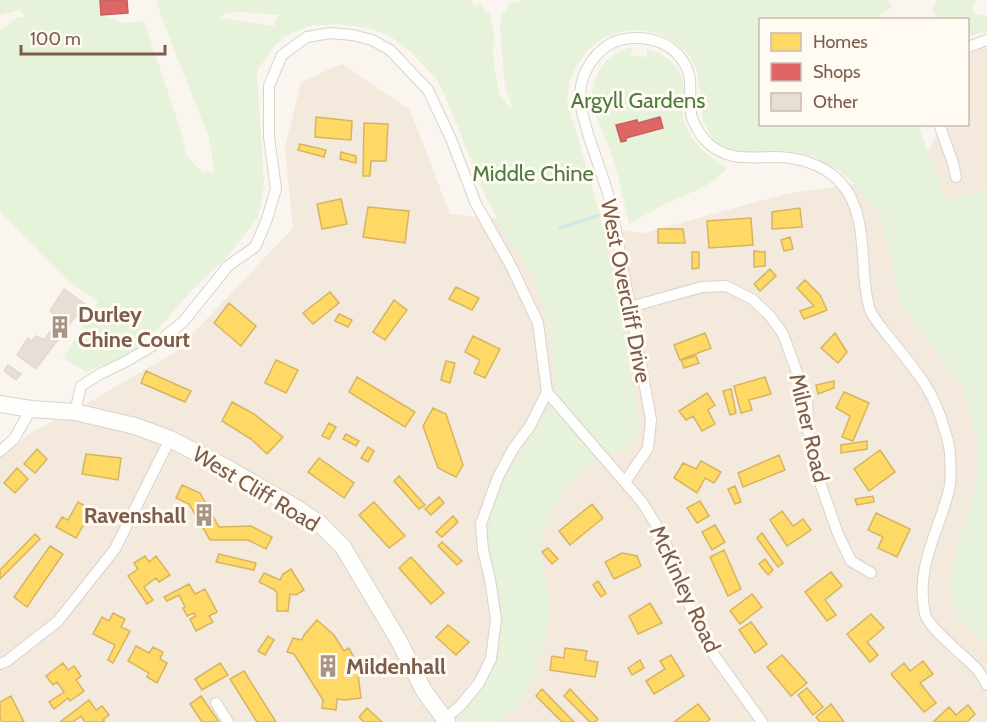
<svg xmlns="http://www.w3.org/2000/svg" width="987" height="722" viewBox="0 0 987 722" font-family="Cabin,sans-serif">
  <rect width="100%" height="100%" fill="#faf6ef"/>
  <path fill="#f3e9dc" d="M 984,48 L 987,48 L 987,722 L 0,722 L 0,455 L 34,431 L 95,399 L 175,352 L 293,228 L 285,147 L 301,82 L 342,64 L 410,110 L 450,214 L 645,233 L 785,194 L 917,175 L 941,125 L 968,124 L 968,54 Z"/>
  <path fill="#e6f2d9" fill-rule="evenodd" d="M 0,0 L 100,0 L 102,15 L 125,23 L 144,21 L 182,134 L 186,155 L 203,173 L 214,171 L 209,138 L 160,13 L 157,0 L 470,0 L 476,6 L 480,4 L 485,12 L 490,14 L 494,35 L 493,54 L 495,73 L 500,95 L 513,110 L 505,87 L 500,29 L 502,12 L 505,11 L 510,3 L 519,2 L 520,0 L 887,0 L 892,6 L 880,15 L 881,19 L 760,20 L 760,124 L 918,125 L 944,195 L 952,201 L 987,188 L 987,646 L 956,613 L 949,590 L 957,546 L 975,493 L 979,447 L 963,387 L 901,303 L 880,214 L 856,186 L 840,171 L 811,156 L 795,152 L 779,151 L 757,153 L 742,153 L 728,149 L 718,144 L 710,134 L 703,121 L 697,70 L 689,55 L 677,44 L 664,36 L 649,31 L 637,30 L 620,32 L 602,39 L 588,49 L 577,65 L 570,80 L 567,101 L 600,215 L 633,384 L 639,418 L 636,436 L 626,450 L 613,454 L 599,453 L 569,484 L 554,506 L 547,522 L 540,545 L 550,608 L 545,640 L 534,675 L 518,705 L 500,722 L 457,722 L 455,720 L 486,681 L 499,659 L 501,601 L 487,542 L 491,514 L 509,472 L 540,421 L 558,400 L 551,337 L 542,301 L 531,274 L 513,248 L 486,197 L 447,100 L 436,78 L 410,51 L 390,36 L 368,28 L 338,24 L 309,26 L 285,36 L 271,50 L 257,71 L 264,186 L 258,217 L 229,255 L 190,292 L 161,326 L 128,355 L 86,372 L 63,358 L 98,302 L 66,279 L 0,212 L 0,30 L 18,17 L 27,17 L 19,10 L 0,15 ZM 246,12 L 277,15 L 278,15 L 274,26 L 219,18 L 225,13 Z
    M 937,0 L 976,0 L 971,8 L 977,15 L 987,16 L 987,32 L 968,36 L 968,20 L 942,19 L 933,13 L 933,9 Z
    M 633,47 L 631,56 L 646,57 L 647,49 C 666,54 682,66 684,87 C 685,101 680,108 685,124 C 693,145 709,156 727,168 L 715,180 L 699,189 L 661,206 L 629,224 C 624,200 619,176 611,153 C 606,137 597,122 593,105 C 589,89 598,66 612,56 C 618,51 626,49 633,47 Z"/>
  <path fill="#ffd966" stroke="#d8b45e" stroke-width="1.5" d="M 316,117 L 352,121 L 351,140 L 315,137 Z
    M 364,123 L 388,124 L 386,161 L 371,161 L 370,176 L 363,176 Z
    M 300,144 L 326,150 L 324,157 L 298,150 Z
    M 341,152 L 356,156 L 356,163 L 340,159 Z
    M 341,199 L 347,224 L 322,229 L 317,204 Z
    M 368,207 L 409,211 L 405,243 L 363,237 Z
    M 800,208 L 802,227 L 772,229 L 772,212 Z
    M 751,218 L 753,245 L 709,248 L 707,221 Z
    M 658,229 L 683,229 L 685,243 L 658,243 Z
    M 790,237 L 793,249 L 784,251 L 781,240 Z
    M 754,251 L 765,252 L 765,266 L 754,267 Z
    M 692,252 L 699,252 L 699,268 L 692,269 Z
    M 770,269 L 776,276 L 760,291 L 754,284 Z
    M 805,280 L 820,295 L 827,310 L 804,319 L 800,311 L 814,306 L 797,288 Z
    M 456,287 L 479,298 L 472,310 L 449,299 Z
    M 330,292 L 339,303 L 313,324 L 303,313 Z
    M 394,300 L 407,310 L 385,340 L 373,332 Z
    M 229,303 L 256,326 L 241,346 L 214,323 Z
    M 339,314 L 352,320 L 348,327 L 335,321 Z
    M 705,333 L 711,348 L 680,360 L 674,345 Z
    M 835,333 L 847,352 L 838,363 L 821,348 Z
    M 473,336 L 500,349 L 485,378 L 474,373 L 480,360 L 465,352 Z
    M 696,356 L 699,363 L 684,368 L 681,360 Z
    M 276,360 L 298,370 L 286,393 L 265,383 Z
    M 446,361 L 455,363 L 450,383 L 441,380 Z
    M 146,371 L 191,391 L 185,402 L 141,383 Z
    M 357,377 L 415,412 L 405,427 L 349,392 Z
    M 765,377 L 771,394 L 749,400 L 752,410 L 741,413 L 734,386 Z
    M 834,381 L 834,388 L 818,394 L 816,385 Z
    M 731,389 L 736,413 L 730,415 L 723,391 Z
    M 844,392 L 869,403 L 853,441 L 842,437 L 850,416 L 836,408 Z
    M 707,393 L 715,405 L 708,410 L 715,424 L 702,431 L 693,416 L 686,420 L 679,411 Z
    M 232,402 L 254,414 L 283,437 L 267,454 L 251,439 L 222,421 Z
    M 433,408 L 446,414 L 463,465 L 456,477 L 438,468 L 423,426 Z
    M 329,423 L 336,427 L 329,439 L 322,436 Z
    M 346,434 L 359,441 L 356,446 L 343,439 Z
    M 867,441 L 867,449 L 841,453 L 841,445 Z
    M 368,447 L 374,451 L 368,462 L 361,458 Z
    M 37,449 L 47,459 L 35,473 L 24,464 Z
    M 880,450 L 895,472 L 869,491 L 854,469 Z
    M 86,454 L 121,458 L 118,480 L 82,474 Z
    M 779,455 L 785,470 L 743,487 L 738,473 Z
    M 319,458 L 354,483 L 344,498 L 308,472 Z
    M 701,461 L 721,472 L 714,483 L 705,478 L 697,493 L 674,478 L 683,463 L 696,469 Z
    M 17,468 L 28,479 L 15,493 L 4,483 Z
    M 399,476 L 425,505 L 419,509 L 394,481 Z
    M 182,485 L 200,493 L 219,527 L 251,526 L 272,537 L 266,549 L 248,540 L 210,540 L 189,504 L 176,498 Z
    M 735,486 L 741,502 L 735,504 L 728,489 Z
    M 873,496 L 874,502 L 857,505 L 855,499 Z
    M 439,497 L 444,503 L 431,515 L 425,509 Z
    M 700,501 L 709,516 L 697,523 L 687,508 Z
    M 78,502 L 92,510 L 76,538 L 56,527 L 62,517 L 68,520 Z
    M 374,502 L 405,536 L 389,548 L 359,515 Z
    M 592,504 L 603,518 L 570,545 L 559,531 Z
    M 782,511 L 793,526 L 803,519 L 811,530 L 787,546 L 770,520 Z
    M 876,513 L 910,529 L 897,557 L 878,548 L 883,537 L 868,530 Z
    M 453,516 L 458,522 L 442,537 L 436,532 Z
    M 715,525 L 725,542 L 712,550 L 702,532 Z
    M 762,533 L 783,563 L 778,567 L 757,538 Z
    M 35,534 L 40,539 L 0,579 L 0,570 Z
    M 442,542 L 462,561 L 457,565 L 438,546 Z
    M 50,546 L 63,554 L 27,607 L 14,597 Z
    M 548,548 L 558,559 L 552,564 L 542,552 Z
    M 724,550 L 741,589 L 728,596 L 710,557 Z
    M 622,553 L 637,556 L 641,566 L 614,579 L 605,562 Z
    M 219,554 L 256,563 L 254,570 L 216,562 Z
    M 145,556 L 149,562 L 156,556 L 170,575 L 159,582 L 156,578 L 144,587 L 153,600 L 147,604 L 128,576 L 138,569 L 134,563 Z
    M 411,557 L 444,593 L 431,604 L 399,568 Z
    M 765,559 L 773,570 L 768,575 L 759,564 Z
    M 291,569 L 304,590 L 296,595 L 290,594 L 288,611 L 277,611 L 277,593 L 275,590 L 259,582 L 264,573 L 280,580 L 283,574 Z
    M 831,572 L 842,586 L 825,600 L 836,615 L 827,621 L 805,592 Z
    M 598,581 L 606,593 L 601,597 L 593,585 Z
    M 189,584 L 195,594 L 205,589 L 217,612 L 209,616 L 213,622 L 196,631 L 190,619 L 196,616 L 194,613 L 187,616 L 183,608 L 185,607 L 179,595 L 167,601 L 164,597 Z
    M 752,594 L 762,607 L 740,624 L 730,611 Z
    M 650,603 L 662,623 L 638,634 L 629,616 Z
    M 113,613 L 125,619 L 121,627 L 130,631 L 113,663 L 108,660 L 115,645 L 93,634 L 102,617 L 109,621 Z
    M 871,614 L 884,628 L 867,642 L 878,655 L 870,662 L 847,634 Z
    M 317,620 L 334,635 L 344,651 L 349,648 L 353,656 L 349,659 L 358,674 L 361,698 L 345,700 L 337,699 L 336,710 L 322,708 L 323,700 L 294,654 L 287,652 L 293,638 L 302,640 L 304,635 Z
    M 751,622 L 767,644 L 755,653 L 739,630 Z
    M 448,625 L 469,642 L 456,655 L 436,637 Z
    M 268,636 L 274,640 L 265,655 L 258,651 Z
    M 136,646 L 149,653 L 153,647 L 163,652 L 160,659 L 167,663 L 157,683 L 147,677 L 149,673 L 128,661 Z
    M 565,648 L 587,651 L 585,660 L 598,662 L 595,677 L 550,670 L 552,656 L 564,658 Z
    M 671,655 L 684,676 L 654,694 L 646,681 L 665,669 L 660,661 Z
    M 782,655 L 807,683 L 791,696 L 767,667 Z
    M 640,660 L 644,668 L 632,675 L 628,668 Z
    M 923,661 L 933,674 L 920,683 L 936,703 L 924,712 L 891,674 L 904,663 L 910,671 Z
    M 63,663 L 68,670 L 74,666 L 81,676 L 76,680 L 84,691 L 70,701 L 68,698 L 54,709 L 49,702 L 64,692 L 57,682 L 53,685 L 46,676 Z
    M 220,663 L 228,675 L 202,690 L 195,679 Z
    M 244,671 L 276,722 L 257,722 L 230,679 Z
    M 807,688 L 823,707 L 813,715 L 798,695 Z
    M 542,689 L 574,722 L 562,722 L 536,696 Z
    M 570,689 L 598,719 L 595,722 L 590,722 L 564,696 Z
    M 11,696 L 24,722 L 2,722 L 0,718 L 0,702 Z
    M 201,696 L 219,722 L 202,722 L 190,704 Z
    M 89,700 L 96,710 L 102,706 L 109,715 L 103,720 L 105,722 L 85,722 L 81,716 L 73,722 L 60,722 Z
    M 698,704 L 710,719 L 707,722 L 674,722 Z
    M 831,704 L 844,722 L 820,722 L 816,717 Z
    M 968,705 L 975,714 L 967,722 L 933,722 L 949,707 L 956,715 Z
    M 367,708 L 382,722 L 364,722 L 359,717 Z"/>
  <path fill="#e06666" stroke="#c2635e" stroke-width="1.5" d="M 100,0 L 127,0 L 128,13 L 101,15 Z
    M 660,117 L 663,128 L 626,138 L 626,141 L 621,142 L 616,125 L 637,120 L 638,123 Z"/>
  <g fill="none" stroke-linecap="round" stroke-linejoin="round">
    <path stroke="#cfe8ec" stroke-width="3" d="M 560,228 L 600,215"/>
  </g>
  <path fill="#e7ded5" stroke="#e3d9d0" stroke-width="1.5" d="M 64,289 L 85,304 L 36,369 L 17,355 L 28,338 L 32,341 L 36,336 L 44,340 L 60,318 L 50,311 Z
    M 8,365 L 21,374 L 16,380 L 4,371 Z"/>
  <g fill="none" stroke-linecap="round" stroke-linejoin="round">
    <g stroke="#d9d3cd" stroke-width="12">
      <path id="street" d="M 968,47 L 987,40
        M 939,124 L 953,163 L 956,177
        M 630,307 L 702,287 L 726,286 L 752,299 L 770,316 L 783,334 L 807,400 L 808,430 L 817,474 L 838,534 L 851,561 L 871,573
        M 547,392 L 642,502 L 663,536 L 686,598 L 714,655 L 762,722
        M 75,412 L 81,386 L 100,374 L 127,361 L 157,343 L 183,322 L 228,266 L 255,247 L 266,222 L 276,189 L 269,137 L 269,86 L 282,55 L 307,37 L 330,33 L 353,35 L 372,40 L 390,50 L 428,90 L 451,139 L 476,204 L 511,266 L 538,323 L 547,392 L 530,426 L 513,449 L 498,477 L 481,524 L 483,550 L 490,579 L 496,619 L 491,659 L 479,683 L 460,706 L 441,722
        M 0,451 L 14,439 L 31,409
        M 625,482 L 648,448 L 651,420 C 642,370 633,320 623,270 C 619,247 615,223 610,201 C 604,178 595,156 588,134 C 585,122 580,110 580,97 C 580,75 592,55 610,44 C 622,38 635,37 648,39 C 669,42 687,58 690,80 C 691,92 689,106 692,118 C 695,126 700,134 705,140 C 725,162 750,157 776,157 C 798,157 825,165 840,182 C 862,205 862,242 864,272 C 865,285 866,298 870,310 C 876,323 888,335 896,346 C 917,371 936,396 944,428 C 947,436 949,444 950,452 C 950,464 952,479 949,490 C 938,534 915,567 925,614 C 928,628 966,657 977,669 C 981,674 984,680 987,685
        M 0,664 L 7,661 L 58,621 L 115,549 L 170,439
        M 216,703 L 228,722"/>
    </g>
    <g stroke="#dad2cb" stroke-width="18">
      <path id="secondary" d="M 0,404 L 31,409 L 75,412 L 135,426 L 170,439 L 229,469 L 272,494 L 293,506 L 319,523 L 343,547 L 399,641 L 424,691 L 447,722"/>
    </g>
    <use href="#street" stroke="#fefefd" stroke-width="10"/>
    <use href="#secondary" stroke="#fefefd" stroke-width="16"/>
  </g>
  <defs>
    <g id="building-bare" transform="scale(1.8)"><path d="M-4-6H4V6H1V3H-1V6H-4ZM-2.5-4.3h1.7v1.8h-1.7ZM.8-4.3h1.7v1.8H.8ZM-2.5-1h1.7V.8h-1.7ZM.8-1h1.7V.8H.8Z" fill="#a89384" stroke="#fffaf2" stroke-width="2.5" paint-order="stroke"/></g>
  </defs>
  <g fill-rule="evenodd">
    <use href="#building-bare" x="60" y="327"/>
    <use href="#building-bare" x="204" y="515"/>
    <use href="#building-bare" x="328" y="666"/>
  </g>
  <g text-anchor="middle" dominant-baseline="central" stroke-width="6" stroke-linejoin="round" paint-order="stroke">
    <g font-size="22" fill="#4f7c3e" stroke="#fffaf2">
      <text x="638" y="100">Argyll Gardens</text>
      <text x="533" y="173">Middle Chine</text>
    </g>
    <g font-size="22" fill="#7c5d4b" stroke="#fffaf2">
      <text transform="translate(626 291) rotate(79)">West Overcliff Drive</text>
      <text transform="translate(809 428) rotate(77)">Milner Road</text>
      <text transform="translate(256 489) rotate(31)">West Cliff Road</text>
      <text transform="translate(685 589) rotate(65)">McKinley Road</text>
    </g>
    <g font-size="22" font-weight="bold" fill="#7c5d4b" stroke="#fffaf2" text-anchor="start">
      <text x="78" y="314">Durley<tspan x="78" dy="25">Chine Court</tspan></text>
      <text x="186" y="515" text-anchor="end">Ravenshall</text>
      <text x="346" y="666">Mildenhall</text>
    </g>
  </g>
  <rect x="759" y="18" width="210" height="108" fill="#fffaf2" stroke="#cbbbaf" stroke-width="1.5"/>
  <rect x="771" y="33" width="30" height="18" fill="#ffd966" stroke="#cbbbaf" stroke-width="1.5"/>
  <text x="813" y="48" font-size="18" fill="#7c5d4b">Homes</text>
  <rect x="771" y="63" width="30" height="18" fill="#e06666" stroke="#cbbbaf" stroke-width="1.5"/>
  <text x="813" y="78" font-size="18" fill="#7c5d4b">Shops</text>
  <rect x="771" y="93" width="30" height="18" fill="#e7ded5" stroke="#cbbbaf" stroke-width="1.5"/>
  <text x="813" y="108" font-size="18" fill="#7c5d4b">Other</text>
  <path d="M21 45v9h144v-9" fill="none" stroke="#7c5d4b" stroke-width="3"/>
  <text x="30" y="45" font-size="18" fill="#7c5d4b" stroke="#fffaf2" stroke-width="4.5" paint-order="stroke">100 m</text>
</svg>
